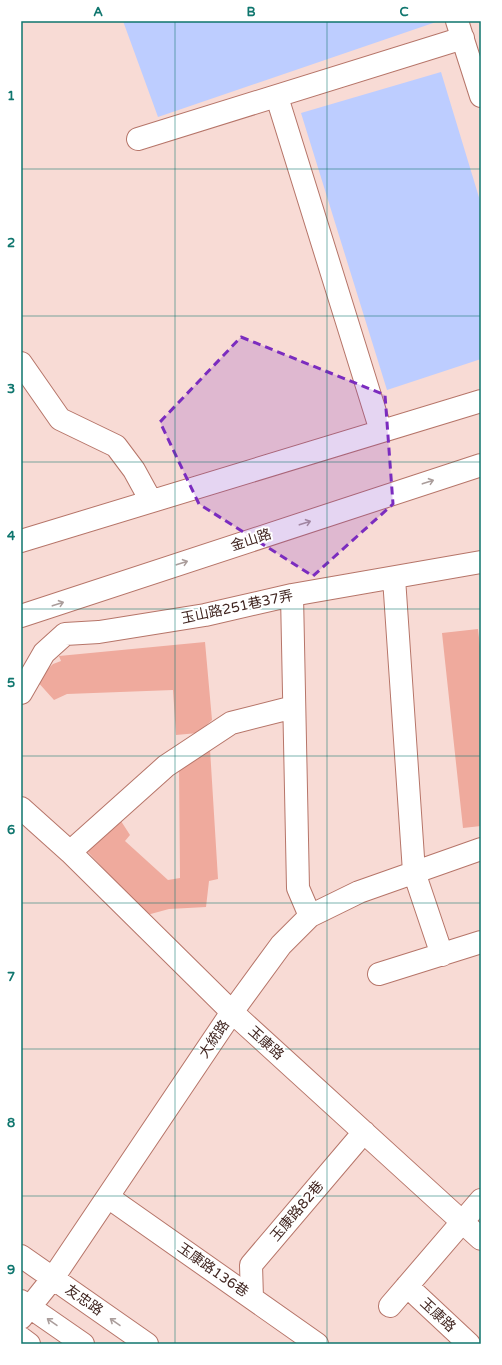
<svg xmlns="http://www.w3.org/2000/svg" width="502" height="1365" viewBox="0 0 502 1365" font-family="'Varela Round','Noto Sans TC',sans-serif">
  <rect width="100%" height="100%" fill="#f8dbd5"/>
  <path fill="#bdcdff" d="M 123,21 L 439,21 L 158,117 Z
    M 441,72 L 481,204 L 481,359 L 387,390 L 301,113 Z"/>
  <path fill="#efaa9d" d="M 478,629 L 481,655 L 481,826 L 463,828 L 442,633 Z
    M 205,642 L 212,720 L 198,733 L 176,735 L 173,690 L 67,694 L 54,700 L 36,680 L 53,664 L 61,661 L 59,656 Z
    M 210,749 L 218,879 L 209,881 L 206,907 L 169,909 L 147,915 L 87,851 L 119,818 L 130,835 L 125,841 L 168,880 L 180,878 L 179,768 Z"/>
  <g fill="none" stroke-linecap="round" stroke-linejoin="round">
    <g stroke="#b67569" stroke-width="24">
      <path id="minor" d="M 457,21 L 481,96
        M 277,97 L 381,431
        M 138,139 L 463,38
        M 21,363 L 60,419 L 116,446 L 134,470 L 151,501
        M 21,541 L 481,401
        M 394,578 L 414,872 L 442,955
        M 292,595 L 298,888 L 310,916
        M 21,616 L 481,465
        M 21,693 L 44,653 L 65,634 L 99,632 L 205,615 L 292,595 L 481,562
        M 21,808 L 70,852 L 232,1012 L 481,1239
        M 70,852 L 166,766 L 231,723 L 294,707
        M 379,974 L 481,942
        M 108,1197 L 317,1344
        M 21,1256 L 147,1344
        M 407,1286 L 469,1344
        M 252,1298 L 251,1265 L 364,1132
        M 21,1301 L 83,1344
        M 390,1306 L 481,1200
        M 21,1318 L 53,1278 L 232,1012 L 281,945 L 310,916 L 359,892 L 481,849
        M 21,1338 L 29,1344"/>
    </g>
    <use href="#minor" stroke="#fff" stroke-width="22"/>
  </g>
  <defs><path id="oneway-shaft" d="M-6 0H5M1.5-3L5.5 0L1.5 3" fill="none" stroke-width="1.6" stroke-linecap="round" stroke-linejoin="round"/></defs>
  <g stroke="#aa9d9b">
    <use href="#oneway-shaft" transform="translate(428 482) rotate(-18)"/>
    <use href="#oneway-shaft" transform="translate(305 523) rotate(-18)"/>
    <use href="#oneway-shaft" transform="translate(182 563) rotate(-18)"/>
    <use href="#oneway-shaft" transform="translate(58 604) rotate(-18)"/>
    <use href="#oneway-shaft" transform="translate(52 1322) rotate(-145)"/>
    <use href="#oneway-shaft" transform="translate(115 1322) rotate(-145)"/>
  </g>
  <path fill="#7b2cbf" fill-opacity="0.2" stroke="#7b2cbf" stroke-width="3" stroke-dasharray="8 5" stroke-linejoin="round" d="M 241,337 L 385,395 L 393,504 L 313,576 L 199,504 L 160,422 Z"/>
  <path fill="none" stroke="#0f766e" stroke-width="1" stroke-opacity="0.55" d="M 175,21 L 175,1344M 327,21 L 327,1344M 21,169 L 481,169M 21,316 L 481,316M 21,462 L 481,462M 21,609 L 481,609M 21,756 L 481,756M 21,903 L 481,903M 21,1049 L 481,1049M 21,1196 L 481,1196"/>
  <g text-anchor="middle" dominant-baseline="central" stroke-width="4" stroke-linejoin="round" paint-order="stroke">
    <g font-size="14" fill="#412621" stroke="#fff">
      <text transform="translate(251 540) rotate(-18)">金山路</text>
      <text transform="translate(237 607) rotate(-12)">玉山路251巷37弄</text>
      <text transform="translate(214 1039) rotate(-56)">大統路</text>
      <text transform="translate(266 1043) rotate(42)">玉康路</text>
      <text transform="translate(297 1211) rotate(-50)">玉康路82巷</text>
      <text transform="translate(213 1270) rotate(35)">玉康路136巷</text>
      <text transform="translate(84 1300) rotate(35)">友忠路</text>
      <text transform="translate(438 1315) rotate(43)">玉康路</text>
    </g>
  </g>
  <rect width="502" height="1365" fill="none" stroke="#ffffff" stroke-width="44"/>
  <rect x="22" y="22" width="458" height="1321" fill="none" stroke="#0f766e" stroke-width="1.5"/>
  <g font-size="13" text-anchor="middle" font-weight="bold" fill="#0f766e">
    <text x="98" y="16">A</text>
    <text x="251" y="16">B</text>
    <text x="404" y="16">C</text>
    <text x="11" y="100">1</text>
    <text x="11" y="247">2</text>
    <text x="11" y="393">3</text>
    <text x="11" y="540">4</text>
    <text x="11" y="687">5</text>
    <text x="11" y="834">6</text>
    <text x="11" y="981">7</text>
    <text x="11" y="1127">8</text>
    <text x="11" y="1274">9</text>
  </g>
</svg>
